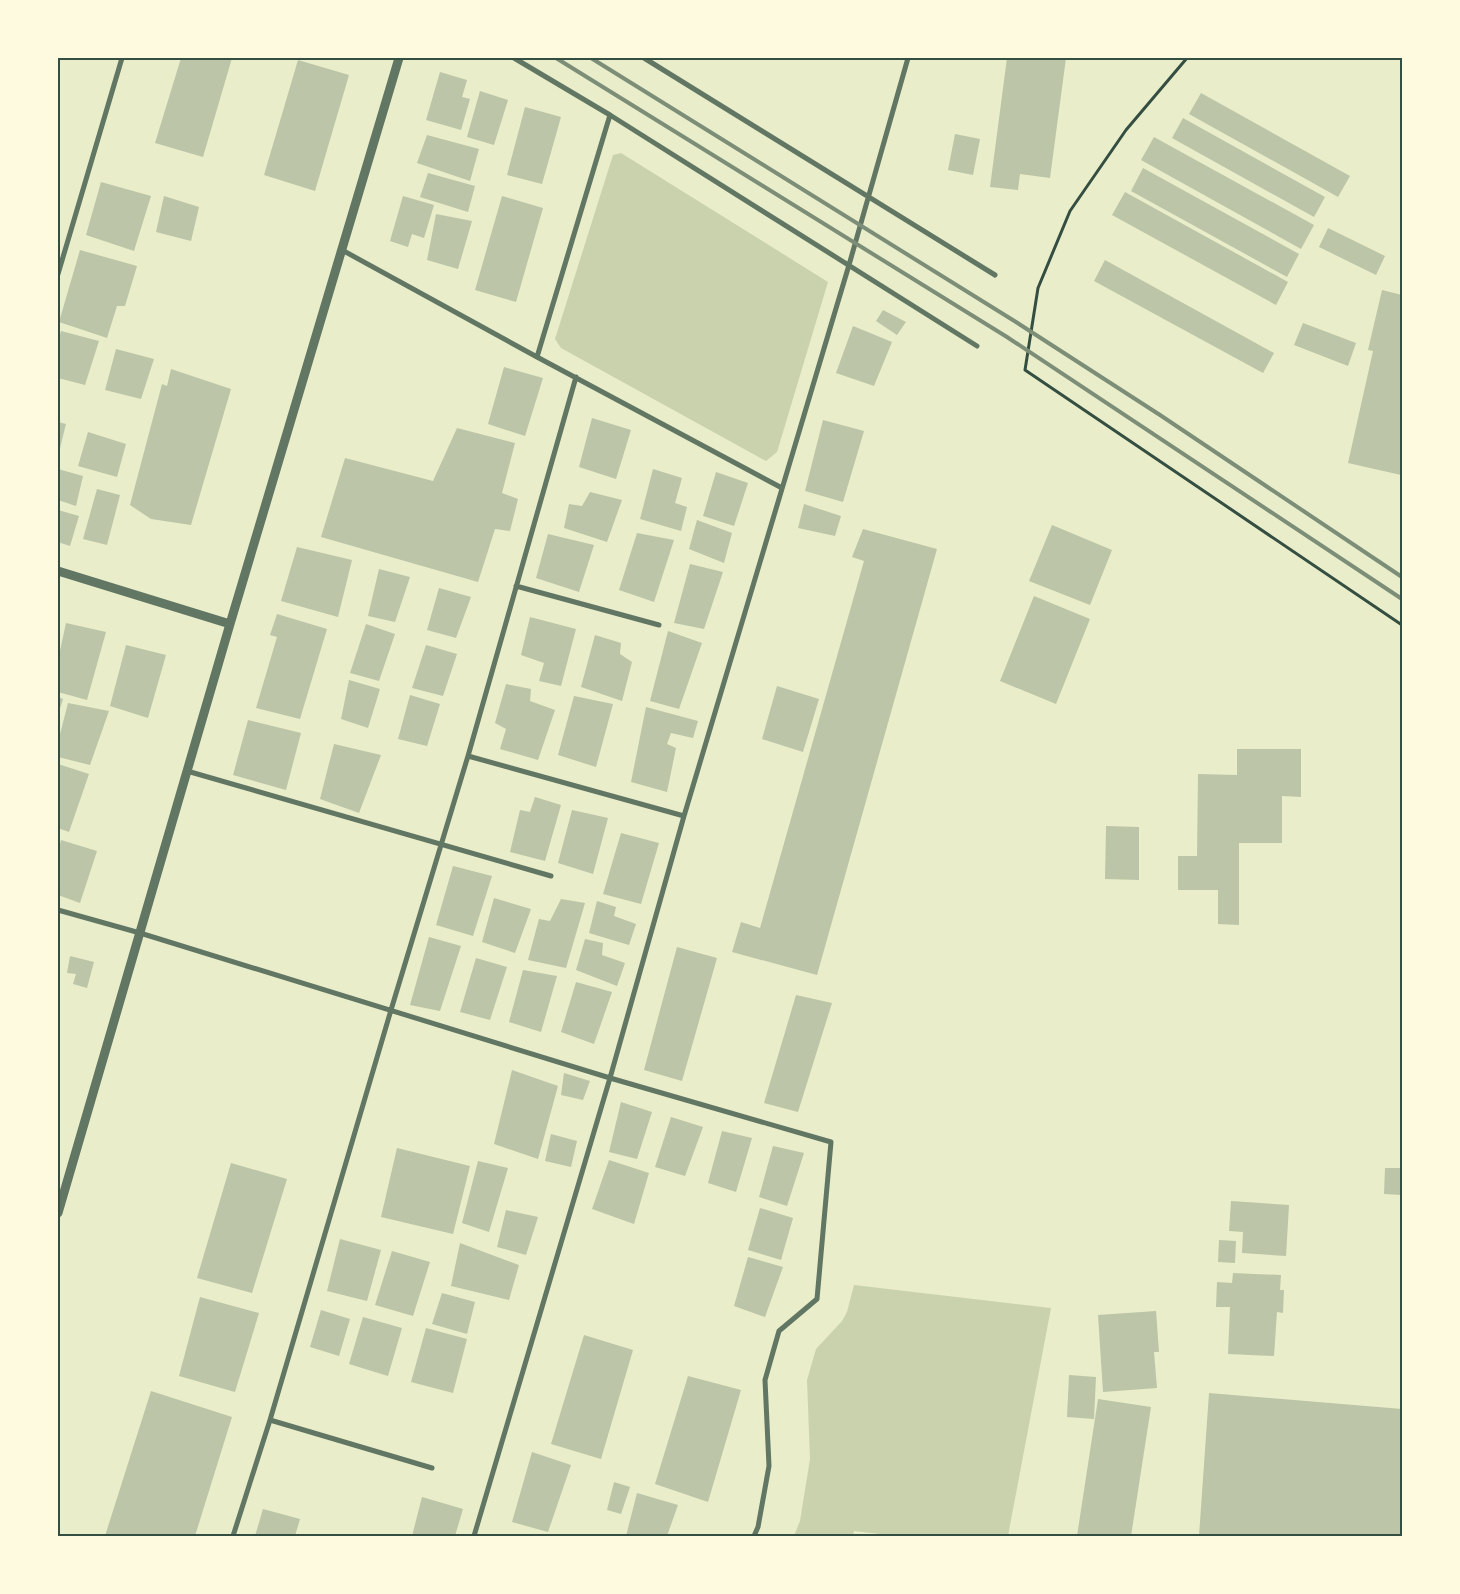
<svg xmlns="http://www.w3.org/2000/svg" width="1460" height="1594" viewBox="0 0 1460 1594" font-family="'Roboto Condensed',sans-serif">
  <rect width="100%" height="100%" fill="#e9edc9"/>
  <path fill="#cad2ad" d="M 621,153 L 828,282 L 777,452 L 766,461 L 561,348 L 555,339 L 613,155 Z
    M 854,1285 L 1051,1308 L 1008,1536 L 897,1536 L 854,1531 L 853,1536 L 794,1536 L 800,1521 L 810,1459 L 807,1380 L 816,1349 L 842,1321 L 847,1312 Z"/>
  <path fill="#bcc5a7" d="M 181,58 L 232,58 L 203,157 L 155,143 Z
    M 1007,58 L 1066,58 L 1050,178 L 1020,174 L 1018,190 L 990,187 Z
    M 298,60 L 349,75 L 315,191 L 264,175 Z
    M 440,72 L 467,80 L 462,97 L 470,99 L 461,130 L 426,120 Z
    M 480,91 L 508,100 L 494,145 L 467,137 Z
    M 1201,93 L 1350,176 L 1338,197 L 1189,114 Z
    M 525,107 L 561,117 L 542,184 L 507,175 Z
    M 1183,118 L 1325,197 L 1314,217 L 1172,138 Z
    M 955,134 L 980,139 L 973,175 L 948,170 Z
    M 427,135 L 479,149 L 470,181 L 417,163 Z
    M 1154,137 L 1314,225 L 1301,249 L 1141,160 Z
    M 1143,168 L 1299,254 L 1287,277 L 1131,191 Z
    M 428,173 L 475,186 L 468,212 L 420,197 Z
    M 101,182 L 151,196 L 134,251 L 86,235 Z
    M 1125,192 L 1288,282 L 1276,305 L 1112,215 Z
    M 164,196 L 199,207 L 191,241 L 156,232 Z
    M 403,196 L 434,205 L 424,238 L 412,234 L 408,247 L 390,241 Z
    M 502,196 L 543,208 L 516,302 L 475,290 Z
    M 436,214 L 472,221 L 458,269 L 427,260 Z
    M 1328,228 L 1385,256 L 1376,275 L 1319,247 Z
    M 80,250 L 137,266 L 125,306 L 117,306 L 107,338 L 59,322 Z
    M 1105,260 L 1274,353 L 1263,373 L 1094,281 Z
    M 1382,290 L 1402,295 L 1401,475 L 1348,463 L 1373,351 L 1368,350 Z
    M 883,310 L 906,322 L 897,335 L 876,321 Z
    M 1303,323 L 1356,343 L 1348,366 L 1294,345 Z
    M 853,326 L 892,342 L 874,386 L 836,373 Z
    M 61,331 L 99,341 L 85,385 L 58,378 L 58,342 Z
    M 116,349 L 154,359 L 141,399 L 105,390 Z
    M 504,367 L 543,378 L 525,436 L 488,424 Z
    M 171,369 L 231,389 L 191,525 L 151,519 L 130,505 L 162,384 L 167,386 Z
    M 592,418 L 631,430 L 616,479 L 579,467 Z
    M 823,420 L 864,431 L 843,502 L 805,491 Z
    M 58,422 L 66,424 L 58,456 Z
    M 457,428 L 515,443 L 502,493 L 518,499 L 510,531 L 495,529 L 478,582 L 321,537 L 345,458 L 433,481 Z
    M 88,432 L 126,444 L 117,477 L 78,466 Z
    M 58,469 L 83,476 L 76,506 L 58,500 Z
    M 653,469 L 682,478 L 675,503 L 687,507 L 681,531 L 640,519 Z
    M 716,472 L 748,483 L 734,526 L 703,516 Z
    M 97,489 L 120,495 L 107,545 L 83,539 Z
    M 590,492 L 622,500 L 607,542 L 564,528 L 569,504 L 582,506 Z
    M 804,504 L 841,516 L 835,536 L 798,528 Z
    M 58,510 L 79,516 L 70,546 L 58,542 Z
    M 697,520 L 732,533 L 724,563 L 689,549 Z
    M 1052,525 L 1112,550 L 1090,605 L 1029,581 Z
    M 863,529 L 937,549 L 817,975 L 732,952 L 741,922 L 760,928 L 864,561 L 852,557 Z
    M 637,533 L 674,540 L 654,602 L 619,590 Z
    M 548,534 L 594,545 L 579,592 L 536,578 Z
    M 297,547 L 352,560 L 338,617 L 281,601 Z
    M 690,564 L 723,572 L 704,629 L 674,623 Z
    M 379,569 L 410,577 L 395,622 L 368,616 Z
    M 439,588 L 471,597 L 456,638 L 427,630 Z
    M 1034,596 L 1090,619 L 1056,704 L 1000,681 Z
    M 277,614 L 327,629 L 300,719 L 256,708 L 277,637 L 270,635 Z
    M 530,617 L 576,629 L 561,686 L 539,681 L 544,663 L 521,655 Z
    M 66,623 L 106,632 L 87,700 L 58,692 L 58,660 Z
    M 366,624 L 395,634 L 379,681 L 350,673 Z
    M 668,631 L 702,643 L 679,709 L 650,701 Z
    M 595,635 L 621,643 L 620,654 L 632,662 L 622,701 L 581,687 Z
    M 126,645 L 166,655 L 148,718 L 110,706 Z
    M 426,645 L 457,654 L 443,696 L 412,688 Z
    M 349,680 L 380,689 L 368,728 L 341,719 Z
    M 506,684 L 531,689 L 530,701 L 555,710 L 538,760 L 500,749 L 506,729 L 495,723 Z
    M 777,686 L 819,699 L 803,752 L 762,739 Z
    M 410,695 L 440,704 L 427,746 L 398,739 Z
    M 574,696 L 613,704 L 596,767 L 558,755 Z
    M 58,697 L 63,699 L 58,715 Z
    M 68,703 L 109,711 L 90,765 L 58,757 L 58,742 Z
    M 646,707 L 698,721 L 693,738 L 671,733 L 667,744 L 676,748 L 667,792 L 631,782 Z
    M 248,720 L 301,733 L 286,790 L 233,775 Z
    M 334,744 L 381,755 L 359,813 L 320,799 Z
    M 1237,749 L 1301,749 L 1301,797 L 1282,796 L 1282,843 L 1239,843 L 1239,925 L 1218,924 L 1218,890 L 1178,890 L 1178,856 L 1197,856 L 1198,774 L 1237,775 Z
    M 58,764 L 89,774 L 69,832 L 58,828 Z
    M 535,797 L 561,805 L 545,861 L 510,852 L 520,810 L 530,812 Z
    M 572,810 L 608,818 L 593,874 L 558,863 Z
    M 1106,826 L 1139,827 L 1139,880 L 1105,879 Z
    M 621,833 L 659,843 L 641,904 L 603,894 Z
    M 61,840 L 97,851 L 80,903 L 58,895 L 58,853 Z
    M 453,866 L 492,876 L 473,936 L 436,925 Z
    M 494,898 L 531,909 L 515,953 L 482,942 Z
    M 561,899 L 585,903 L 566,968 L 528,960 L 539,919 L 550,921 Z
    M 597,901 L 616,907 L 614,916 L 636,924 L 629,945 L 589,933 Z
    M 429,937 L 461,946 L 440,1011 L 410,1005 Z
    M 585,939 L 603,943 L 602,955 L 625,963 L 617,986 L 576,970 Z
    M 677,947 L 717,958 L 682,1081 L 644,1070 Z
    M 70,956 L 94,962 L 87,988 L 73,984 L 76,974 L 67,973 Z
    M 476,958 L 507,967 L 490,1020 L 460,1012 Z
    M 523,970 L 557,976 L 541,1032 L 509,1022 Z
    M 576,982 L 612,992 L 594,1044 L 561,1032 Z
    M 796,995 L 832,1003 L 798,1112 L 764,1103 Z
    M 512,1070 L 558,1086 L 538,1159 L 494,1144 Z
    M 564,1073 L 590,1081 L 583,1100 L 561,1095 Z
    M 621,1102 L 652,1112 L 637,1159 L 609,1152 Z
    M 671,1117 L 703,1127 L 685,1176 L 655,1167 Z
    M 722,1131 L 752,1138 L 736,1192 L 708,1183 Z
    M 551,1134 L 577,1141 L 571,1167 L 545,1161 Z
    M 773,1146 L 804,1153 L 787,1206 L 759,1197 Z
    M 397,1148 L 470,1166 L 453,1234 L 381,1217 Z
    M 609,1160 L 649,1173 L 634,1224 L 592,1209 Z
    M 478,1161 L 508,1168 L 489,1232 L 462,1223 Z
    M 231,1163 L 287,1179 L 252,1293 L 197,1278 Z
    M 1385,1168 L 1402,1168 L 1402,1195 L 1384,1194 Z
    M 1231,1201 L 1289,1205 L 1286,1256 L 1242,1253 L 1243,1232 L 1229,1231 Z
    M 760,1208 L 793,1218 L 781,1260 L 748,1250 Z
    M 506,1210 L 538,1217 L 526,1255 L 497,1247 Z
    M 340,1239 L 381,1250 L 367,1301 L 327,1291 Z
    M 1219,1240 L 1236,1241 L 1235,1263 L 1218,1262 Z
    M 460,1243 L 519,1265 L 509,1300 L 451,1286 Z
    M 392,1251 L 430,1262 L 413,1316 L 375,1305 Z
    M 748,1257 L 783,1267 L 765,1317 L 734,1306 Z
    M 1233,1273 L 1281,1275 L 1280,1290 L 1284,1290 L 1283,1313 L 1277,1312 L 1274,1356 L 1228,1354 L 1230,1307 L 1216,1307 L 1217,1282 L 1232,1283 Z
    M 442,1293 L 475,1302 L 467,1334 L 432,1324 Z
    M 200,1297 L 259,1313 L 235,1392 L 179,1376 Z
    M 321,1310 L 350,1319 L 339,1356 L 310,1347 Z
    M 1156,1311 L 1159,1352 L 1154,1352 L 1157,1388 L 1103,1392 L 1098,1315 Z
    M 363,1317 L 402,1328 L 388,1376 L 349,1364 Z
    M 426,1328 L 467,1339 L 453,1393 L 411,1382 Z
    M 584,1335 L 633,1350 L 601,1459 L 551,1444 Z
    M 1069,1375 L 1096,1377 L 1094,1419 L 1067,1417 Z
    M 688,1376 L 741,1390 L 708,1502 L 655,1484 Z
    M 151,1391 L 232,1417 L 195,1536 L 105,1536 Z
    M 1209,1393 L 1402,1409 L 1402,1536 L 1199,1536 Z
    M 1098,1399 L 1151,1407 L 1131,1536 L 1077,1536 Z
    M 532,1452 L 571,1465 L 548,1532 L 512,1522 Z
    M 614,1482 L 630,1487 L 621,1514 L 607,1510 Z
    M 637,1493 L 678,1505 L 667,1536 L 626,1536 Z
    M 422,1497 L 463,1509 L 455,1536 L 412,1536 Z
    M 263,1509 L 300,1519 L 295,1536 L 255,1536 Z"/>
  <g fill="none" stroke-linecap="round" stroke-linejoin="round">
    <path stroke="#344e41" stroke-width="3" d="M 1187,58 L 1126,130 L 1070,211 L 1038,288 L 1025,370 L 1402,625"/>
    <path stroke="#617663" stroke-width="5" d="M 514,58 L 610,115 L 977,346
      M 644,58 L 995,275
      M 342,250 L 537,357 L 782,488
      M 58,274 L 122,58
      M 537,357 L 610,115
      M 516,586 L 659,625
      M 468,756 L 684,816
      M 187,771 L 551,876
      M 58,910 L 140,933 L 610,1078 L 831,1142 L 817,1299 L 779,1331 L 765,1380 L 769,1466 L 758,1527 L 754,1536
      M 270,1420 L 432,1468
      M 233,1536 L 270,1420 L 391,1010 L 468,756 L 576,377
      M 474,1536 L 610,1078 L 684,816 L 849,265 L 908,58"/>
    <path stroke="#617663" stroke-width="9" d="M 58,571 L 230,624
      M 58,1213 L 230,624 L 399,58"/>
    <path stroke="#7c8e77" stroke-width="4" d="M 556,58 L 1007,337 L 1402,599
      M 591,58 L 1016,322 L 1160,415 L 1402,577"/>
  </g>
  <rect width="1460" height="1594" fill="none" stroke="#fefae0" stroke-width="118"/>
  <rect x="59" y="59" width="1342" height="1476" fill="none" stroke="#344e41" stroke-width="2"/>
</svg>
